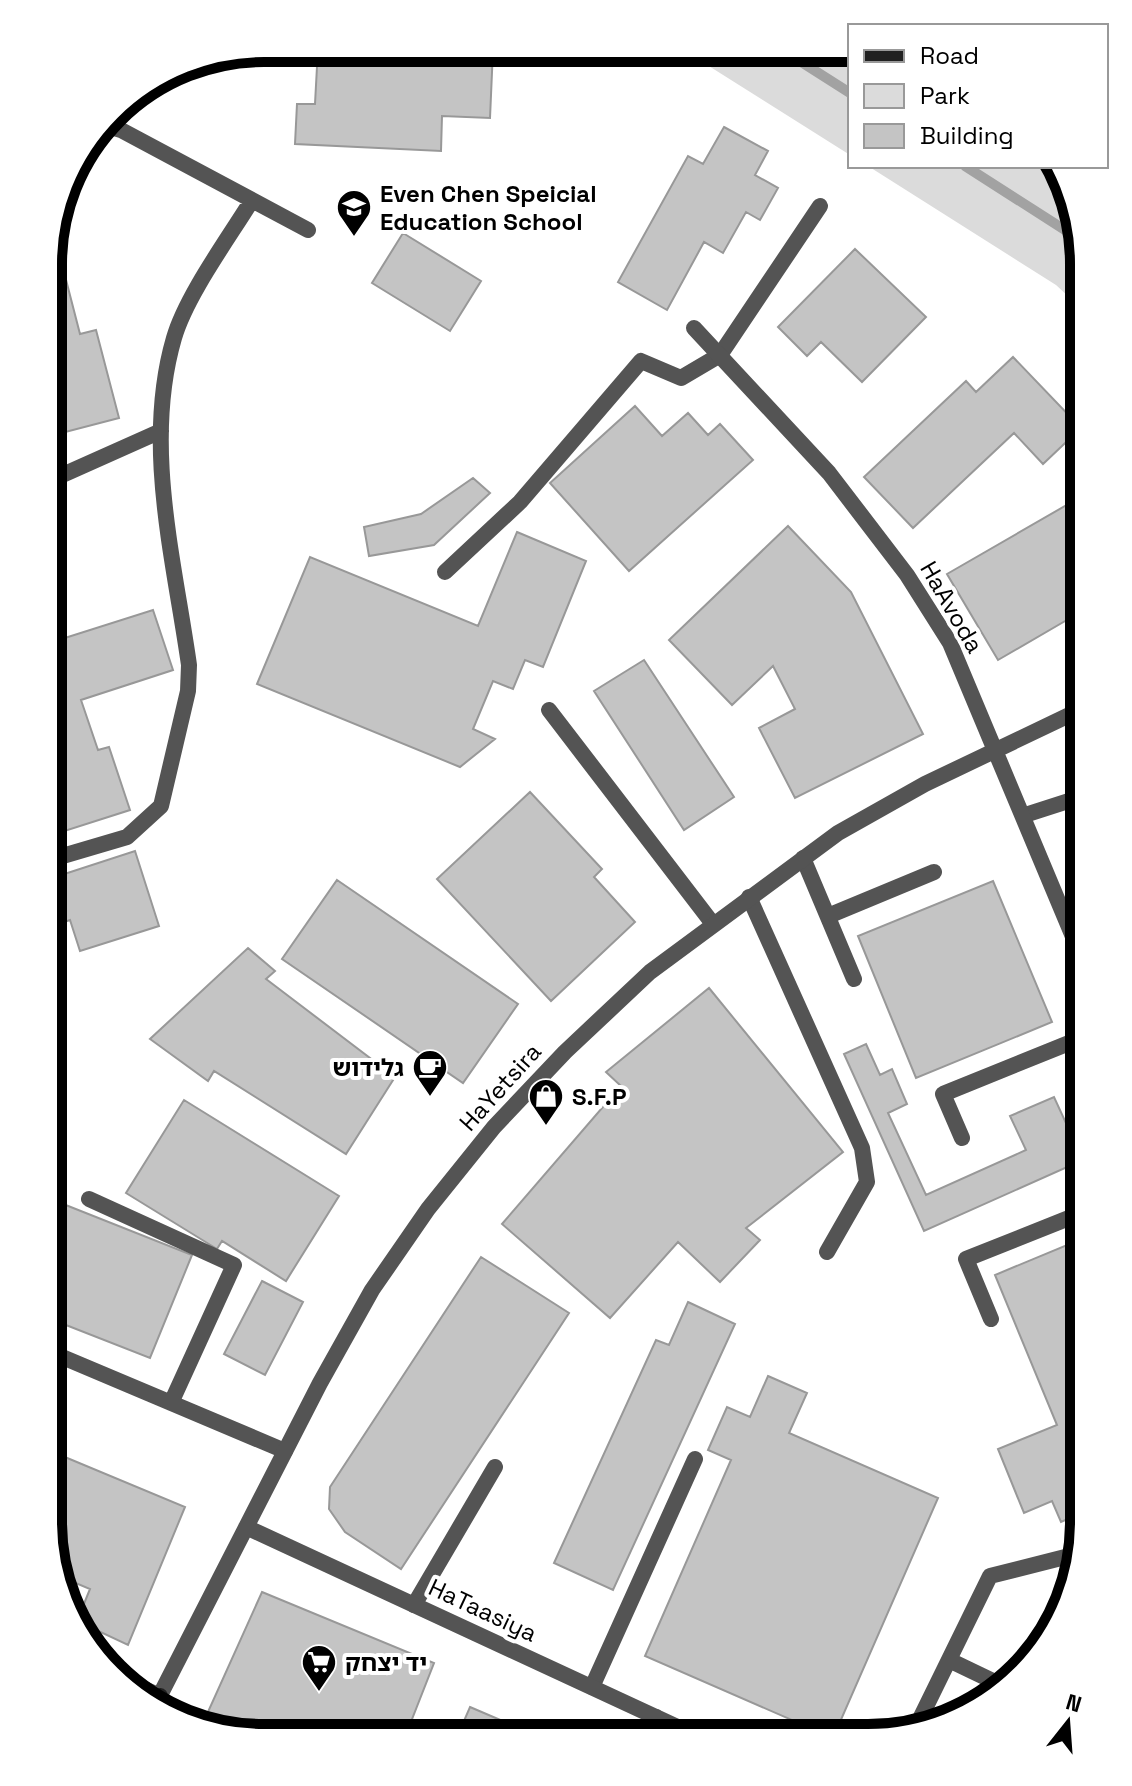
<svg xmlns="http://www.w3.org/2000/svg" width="1132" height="1786" viewBox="0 0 1132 1786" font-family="'Space Grotesk','Noto Sans Hebrew',sans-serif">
  <rect width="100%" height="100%" fill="#fff"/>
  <path fill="#dbdbdb" d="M 685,51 L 850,52 L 850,155 Z
    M 868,166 L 1056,166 C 1084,203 1084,265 1084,311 L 1056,285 Z"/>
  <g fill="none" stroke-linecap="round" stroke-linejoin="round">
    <path stroke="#a2a2a2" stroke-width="10" d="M 784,51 L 850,93
      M 965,166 L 1079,239"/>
  </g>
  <path fill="#c4c4c4" stroke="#989898" stroke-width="2" d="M 318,48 L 493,49 L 490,118 L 442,116 L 441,151 L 295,144 L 297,104 L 315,104 Z
    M 724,127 L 768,151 L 755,175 L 778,188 L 760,220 L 746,212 L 723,253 L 704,242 L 667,310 L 618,282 L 688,156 L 703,164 Z
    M 403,233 L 481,281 L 450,331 L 372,283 Z
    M 855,249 L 926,317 L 862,382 L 821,342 L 807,356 L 778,327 Z
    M 64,272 L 80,334 L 96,330 L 119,418 L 50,436 L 50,276 Z
    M 1013,357 L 1081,428 L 1043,464 L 1014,433 L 913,528 L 864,477 L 966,381 L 976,392 Z
    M 635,406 L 662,436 L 688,413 L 708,435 L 720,424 L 753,460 L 629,571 L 550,483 Z
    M 473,478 L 490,493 L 434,545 L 369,556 L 364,527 L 421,514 Z
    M 1084,495 L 1084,610 L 998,660 L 947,574 Z
    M 788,526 L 851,592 L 923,734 L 795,798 L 759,728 L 795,709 L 773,666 L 732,705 L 669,640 Z
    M 517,532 L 586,561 L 543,667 L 525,660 L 513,689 L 493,681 L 473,729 L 495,739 L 460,767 L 257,684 L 310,557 L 478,626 Z
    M 153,610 L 173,670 L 81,700 L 98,750 L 109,747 L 130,810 L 49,836 L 49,768 L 56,766 L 49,746 L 49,643 Z
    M 644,660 L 734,797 L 684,830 L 594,691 Z
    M 530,792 L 602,869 L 594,877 L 635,922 L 551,1001 L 437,879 Z
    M 135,851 L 159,926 L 80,951 L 70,920 L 49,927 L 49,879 Z
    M 337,880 L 518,1004 L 463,1083 L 282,959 Z
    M 993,881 L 1052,1022 L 916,1078 L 858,936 Z
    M 248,948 L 275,971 L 266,979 L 395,1077 L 346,1154 L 214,1071 L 208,1081 L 150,1039 Z
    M 709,988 L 843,1152 L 746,1228 L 760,1240 L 720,1282 L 678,1242 L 610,1318 L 502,1224 L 621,1086 L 606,1072 Z
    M 866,1044 L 880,1075 L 892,1069 L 907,1104 L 888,1113 L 926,1195 L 1026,1150 L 1010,1116 L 1054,1097 L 1083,1160 L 924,1231 L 844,1054 Z
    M 184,1100 L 339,1196 L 286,1281 L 222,1241 L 217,1249 L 126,1193 Z
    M 48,1198 L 192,1255 L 150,1358 L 48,1318 Z
    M 1084,1238 L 1084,1512 L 1061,1522 L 1052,1501 L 1024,1513 L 998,1449 L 1057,1425 L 995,1275 Z
    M 481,1257 L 569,1313 L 401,1569 L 345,1532 L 329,1509 L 330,1487 Z
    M 262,1281 L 303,1302 L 265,1375 L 224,1354 Z
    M 688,1302 L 735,1324 L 613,1590 L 554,1563 L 656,1340 L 669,1345 Z
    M 768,1376 L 807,1393 L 789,1433 L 938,1498 L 833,1738 L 645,1656 L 731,1460 L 708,1450 L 727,1407 L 750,1417 Z
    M 48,1450 L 185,1507 L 128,1645 L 77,1621 L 90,1589 L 59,1576 L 48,1522 Z
    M 262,1592 L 434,1663 L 405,1737 L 235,1736 L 203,1723 Z
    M 1042,1648 L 1040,1653 L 1028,1663 L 1023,1654 Z
    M 470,1707 L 540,1737 L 457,1737 Z"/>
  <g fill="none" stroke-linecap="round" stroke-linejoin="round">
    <path stroke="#545454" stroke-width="16" d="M 104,125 L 121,130 L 308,230
      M 49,481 L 161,431
      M 445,572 L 520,502 L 641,361 L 681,378 L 720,355 L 820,206
      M 549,710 L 713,924
      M 1025,815 L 1084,796
      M 803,858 L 854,979
      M 49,860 L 127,837 L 161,806 L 188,691 L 189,665 C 174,559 143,444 174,338 C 186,296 228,239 252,200
      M 749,897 L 862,1148 L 867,1182 L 827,1252
      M 828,916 L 934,872
      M 962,1138 L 943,1094 L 1084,1037
      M 89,1199 L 234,1265 L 171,1403
      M 991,1319 L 966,1259 L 1084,1212
      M 48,1351 L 285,1451
      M 414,1605 L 495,1467
      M 949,1660 L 999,1684
      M 120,1678 L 160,1696
      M 592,1687 L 695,1459
      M 915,1729 L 990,1576 L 1077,1554
      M 646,1737 L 656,1717"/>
    <path stroke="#545454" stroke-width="16" d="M 694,328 L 829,473 L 907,575 L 950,643 L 1084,963
      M 246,1527 L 699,1737
      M 156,1703 L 320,1383 L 372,1290 L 428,1209 L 494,1127 L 565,1052 L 650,972 L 838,833 L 925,784 L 1084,708"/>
    <path stroke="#212121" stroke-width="16" d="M 153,1702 L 160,1696"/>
  </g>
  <defs>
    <g id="school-pin" transform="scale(1.8)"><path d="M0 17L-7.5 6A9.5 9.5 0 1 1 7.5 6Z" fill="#000" stroke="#fff"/><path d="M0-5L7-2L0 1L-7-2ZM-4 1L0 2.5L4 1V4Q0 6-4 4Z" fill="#fff"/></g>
    <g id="cafe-pin" transform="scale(1.8)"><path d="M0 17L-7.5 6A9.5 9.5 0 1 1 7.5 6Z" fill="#000" stroke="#fff"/><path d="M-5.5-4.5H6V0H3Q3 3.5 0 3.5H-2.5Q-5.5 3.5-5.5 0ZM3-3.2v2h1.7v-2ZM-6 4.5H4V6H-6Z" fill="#fff"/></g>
    <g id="shop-pin" transform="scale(1.8)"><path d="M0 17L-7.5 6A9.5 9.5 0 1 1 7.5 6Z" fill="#000" stroke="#fff"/><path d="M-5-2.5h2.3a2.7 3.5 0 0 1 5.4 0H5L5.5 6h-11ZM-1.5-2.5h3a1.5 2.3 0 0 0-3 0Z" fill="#fff"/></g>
    <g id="supermarket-pin" transform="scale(1.8)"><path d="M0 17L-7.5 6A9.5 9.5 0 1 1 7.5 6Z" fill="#000" stroke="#fff"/><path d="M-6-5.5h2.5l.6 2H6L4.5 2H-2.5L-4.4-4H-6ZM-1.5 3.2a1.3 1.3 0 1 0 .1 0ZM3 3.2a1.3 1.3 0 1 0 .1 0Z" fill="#fff"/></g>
  </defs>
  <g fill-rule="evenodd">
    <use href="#school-pin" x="354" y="207"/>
    <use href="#cafe-pin" x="430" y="1067"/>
    <use href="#shop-pin" x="546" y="1096"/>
    <use href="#supermarket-pin" x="319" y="1662"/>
  </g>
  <g text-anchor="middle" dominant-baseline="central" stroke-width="8" stroke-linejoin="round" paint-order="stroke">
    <g font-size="24" font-weight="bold" fill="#000" stroke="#fff" text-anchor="start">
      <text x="380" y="193">Even Chen Speicial<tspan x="380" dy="28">Education School</tspan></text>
      <text x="404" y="1067" text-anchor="end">גלידוש</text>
      <text x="572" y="1096">S.F.P</text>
      <text x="345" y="1662">יד יצחק</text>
    </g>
    <g font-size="24" fill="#000" stroke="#fff">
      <text transform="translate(952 607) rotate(60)">HaAvoda</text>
      <text transform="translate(500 1087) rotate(-48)">HaYetsira</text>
      <text transform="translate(483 1610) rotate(25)">HaTaasiya</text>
    </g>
  </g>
  <path d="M0 0H1132V1786H0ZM264 62H868A202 202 0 0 1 1070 264V1522A202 202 0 0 1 868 1724H264A202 202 0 0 1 62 1522V264A202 202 0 0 1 264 62Z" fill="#fff" fill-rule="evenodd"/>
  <path fill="none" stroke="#000" stroke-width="10" d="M264 62H868A202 202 0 0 1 1070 264V1522A202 202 0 0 1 868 1724H264A202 202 0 0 1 62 1522V264A202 202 0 0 1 264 62Z"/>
  <rect x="848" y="24" width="260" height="144" fill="#ffffff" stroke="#999999" stroke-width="2"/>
  <rect x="864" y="50" width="40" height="12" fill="#212121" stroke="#999999" stroke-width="2"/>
  <text x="920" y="64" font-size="24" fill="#000000">Road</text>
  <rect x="864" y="84" width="40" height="24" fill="#dbdbdb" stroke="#999999" stroke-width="2"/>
  <text x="920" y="104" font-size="24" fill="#000000">Park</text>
  <rect x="864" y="124" width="40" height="24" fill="#c4c4c4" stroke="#999999" stroke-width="2"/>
  <text x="920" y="144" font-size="24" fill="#000000">Building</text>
  <g transform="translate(1068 1722) rotate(17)" stroke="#ffffff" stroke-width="6" paint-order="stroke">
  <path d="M0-6L14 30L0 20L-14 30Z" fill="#000000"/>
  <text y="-12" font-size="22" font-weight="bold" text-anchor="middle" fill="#000000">N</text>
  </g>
</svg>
